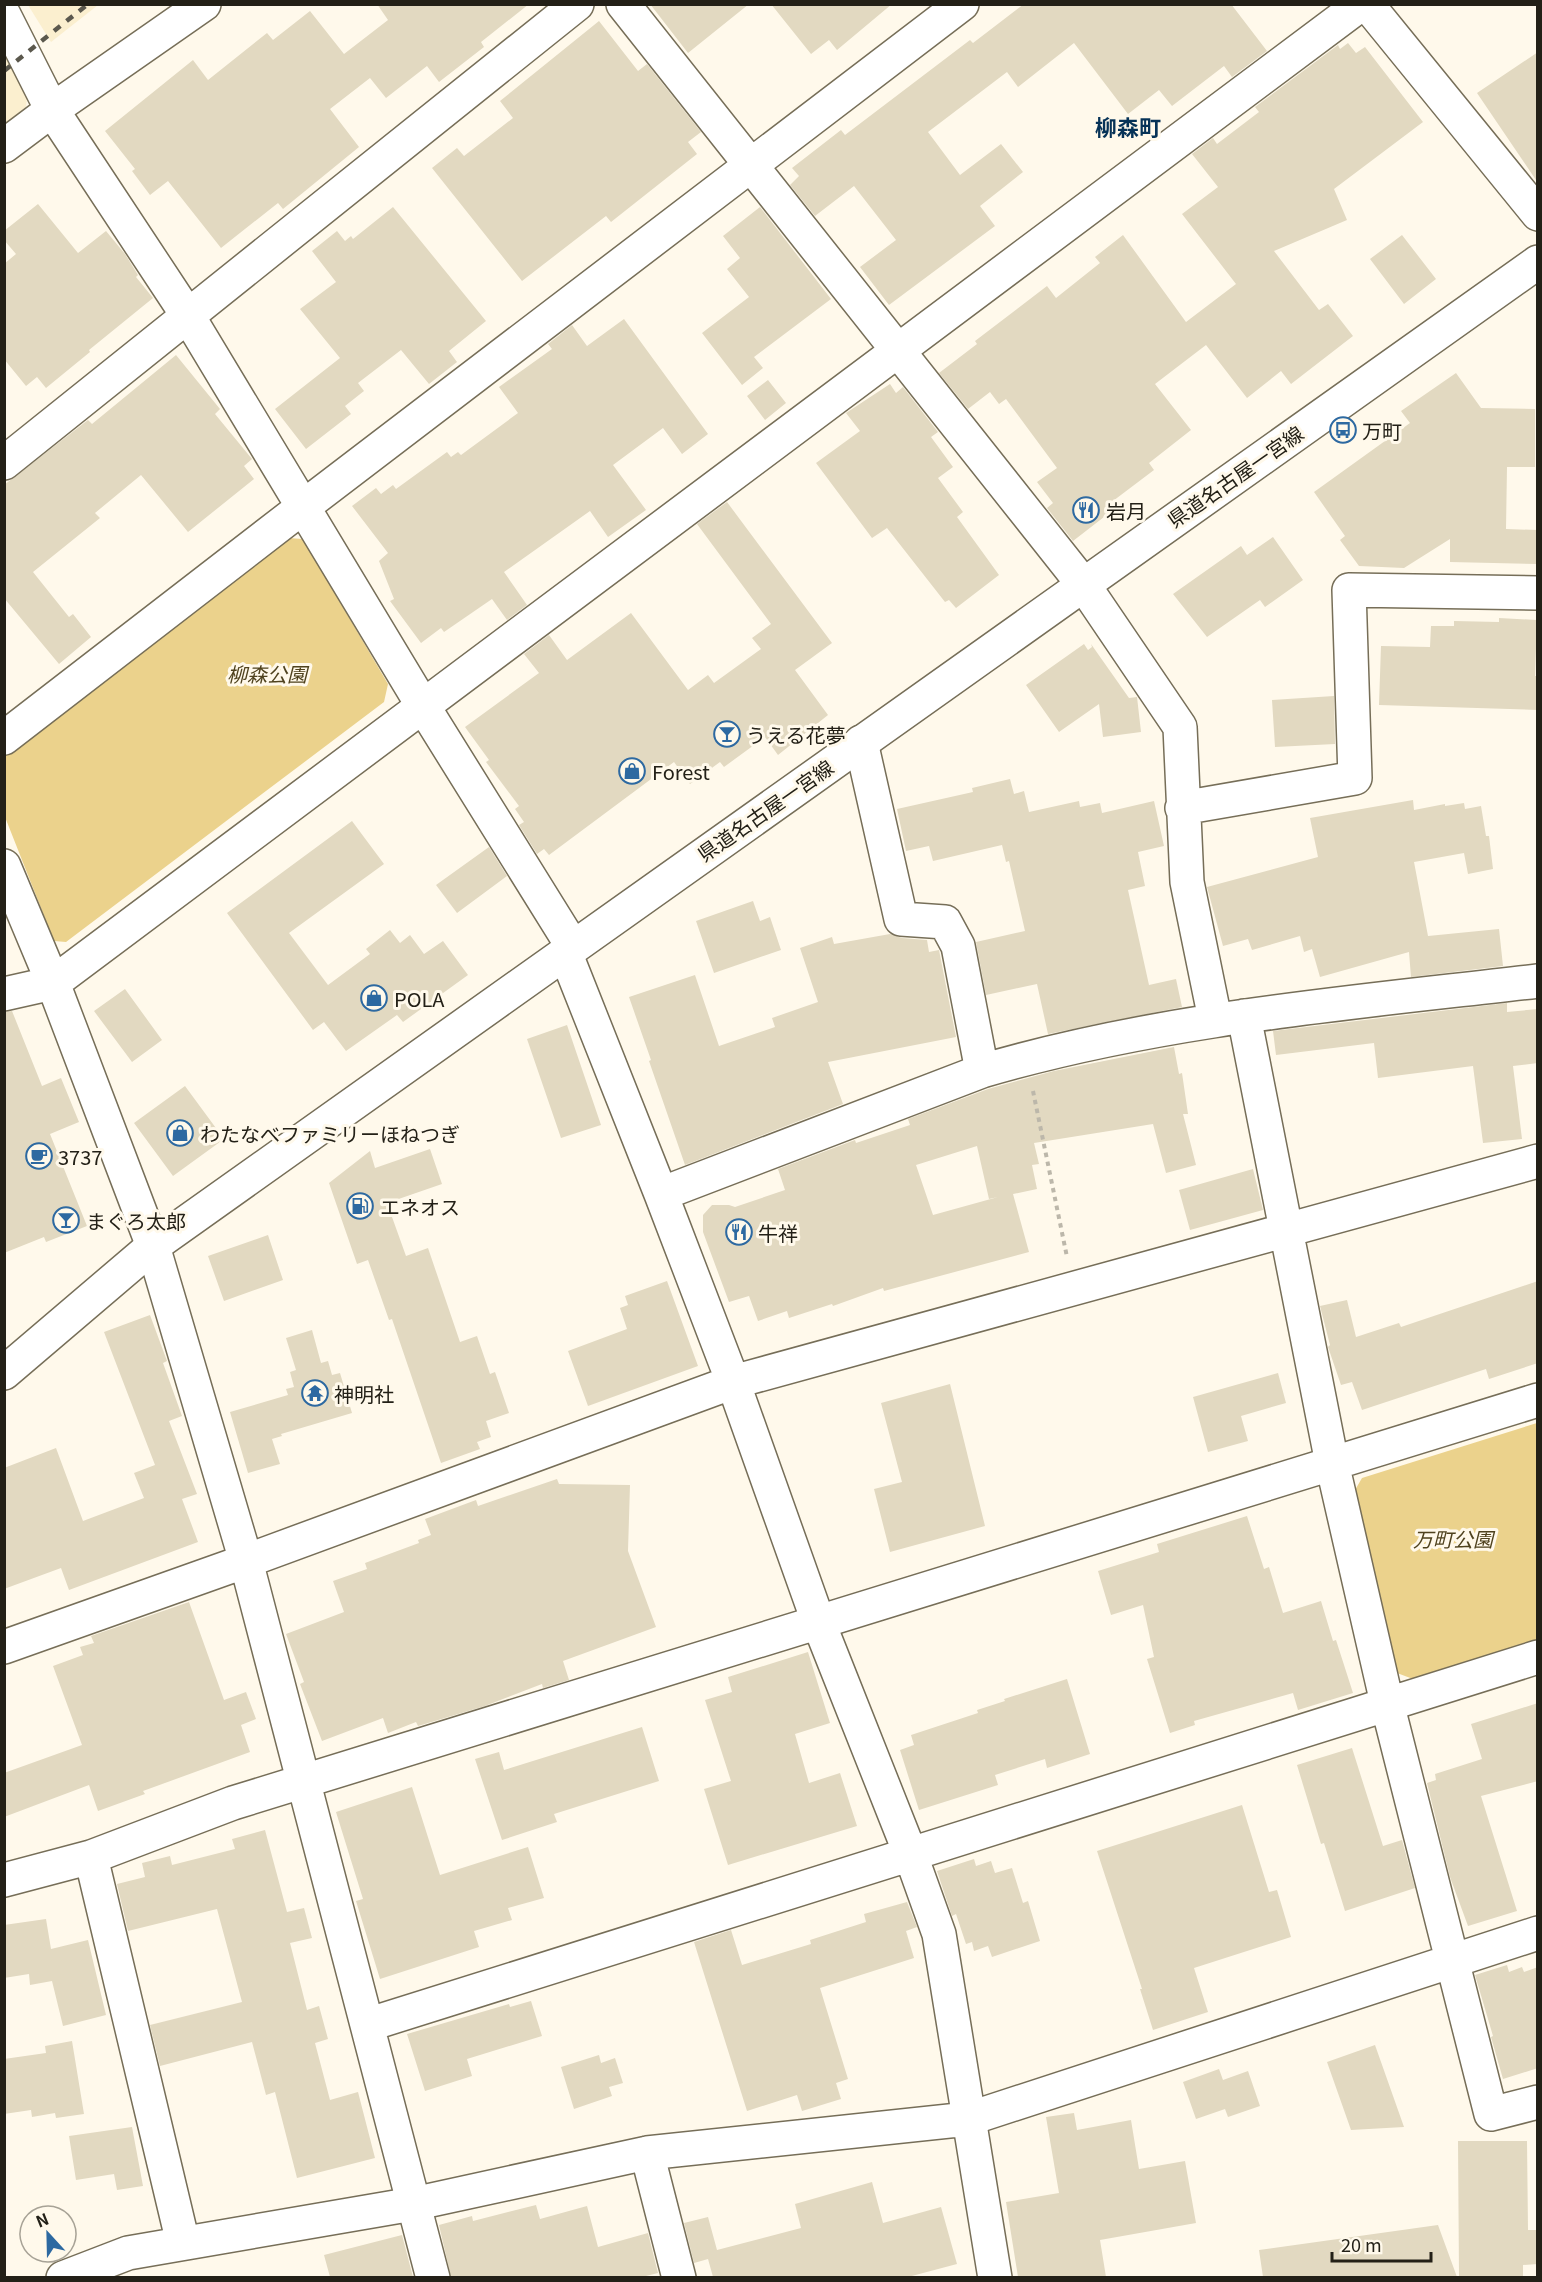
<svg xmlns="http://www.w3.org/2000/svg" width="1542" height="2282" viewBox="0 0 1542 2282" font-family="Georgia,'Noto Sans JP',serif">
  <rect width="100%" height="100%" fill="#fff9eb"/>
  <path fill="#fbefcf" d="M 28,5 L 98,5 L 51,42 Z
    M 4,47 L 29,81 L 26,107 L 5,124 Z"/>
  <path fill="#ebd28c" d="M 288,538 L 303,539 L 388,684 L 384,702 L 66,942 L 54,941 L 5,817 L 5,755 Z
    M 1537,1423 L 1537,1640 L 1413,1679 L 1397,1673 L 1355,1490 L 1362,1478 Z"/>
  <path fill="#e2d9c1" fill-rule="evenodd" d="M 377,4 L 529,4 L 481,42 L 484,47 L 439,82 L 427,66 L 386,98 L 370,78 L 330,109 L 359,147 L 283,209 L 278,203 L 221,248 L 168,181 L 150,195 L 132,171 L 135,169 L 105,131 L 193,60 L 208,80 L 267,33 L 273,40 L 310,11 L 344,54 L 388,20 Z
    M 650,4 L 749,4 L 688,53 Z
    M 771,4 L 892,4 L 837,50 L 829,40 L 811,54 Z
    M 1024,4 L 1231,4 L 1267,51 L 1232,77 L 1224,66 L 1172,106 L 1159,90 L 1128,114 L 1074,43 L 1018,87 L 1007,72 L 928,132 L 960,175 L 1001,144 L 1023,172 L 980,206 L 995,226 L 889,305 L 860,267 L 896,240 L 854,186 L 815,216 L 790,185 L 799,176 L 792,168 L 841,130 L 845,135 L 970,40 L 973,43 Z
    M 599,21 L 638,71 L 647,64 L 701,132 L 688,142 L 697,154 L 611,222 L 606,216 L 522,281 L 432,168 L 457,148 L 464,156 L 513,118 L 500,101 Z
    M 1348,43 L 1356,53 L 1365,47 L 1423,122 L 1334,189 L 1347,220 L 1274,251 L 1319,310 L 1328,304 L 1353,336 L 1291,384 L 1281,371 L 1247,398 L 1206,345 L 1155,384 L 1191,430 L 1149,463 L 1154,470 L 1109,504 L 1113,510 L 1073,541 L 1047,508 L 1053,503 L 1037,482 L 1057,468 L 1006,399 L 999,404 L 990,392 L 968,409 L 939,373 L 977,344 L 975,341 L 1047,286 L 1056,298 L 1100,263 L 1095,257 L 1123,235 L 1186,322 L 1236,284 L 1182,214 L 1218,187 L 1192,154 L 1213,138 L 1217,144 L 1259,112 L 1255,107 L 1338,45 L 1340,49 Z
    M 1538,52 L 1538,183 L 1477,93 Z
    M 38,204 L 78,253 L 106,231 L 125,254 L 138,275 L 136,277 L 153,298 L 89,350 L 90,352 L 46,388 L 37,377 L 26,386 L 4,359 L 4,264 L 16,254 L 4,240 L 4,231 Z
    M 393,207 L 486,321 L 449,351 L 457,362 L 429,384 L 401,350 L 358,383 L 364,391 L 345,406 L 351,414 L 306,449 L 275,409 L 340,358 L 300,309 L 336,282 L 312,251 L 337,231 L 345,241 L 351,236 L 353,239 Z
    M 760,207 L 831,299 L 754,357 L 763,368 L 742,385 L 702,333 L 749,297 L 727,269 L 740,258 L 723,236 Z
    M 1402,235 L 1436,279 L 1404,304 L 1370,259 Z
    M 624,319 L 708,434 L 682,454 L 663,428 L 613,465 L 646,510 L 608,537 L 590,511 L 504,572 L 527,605 L 507,620 L 492,599 L 444,632 L 441,628 L 421,643 L 390,601 L 394,599 L 379,561 L 388,553 L 352,506 L 376,488 L 381,494 L 393,485 L 396,489 L 447,452 L 451,457 L 458,452 L 461,455 L 518,413 L 499,387 L 552,349 L 548,344 L 572,325 L 587,346 Z
    M 176,355 L 220,409 L 215,414 L 252,459 L 244,466 L 254,479 L 188,532 L 141,475 L 95,513 L 100,518 L 33,572 L 69,617 L 73,614 L 91,637 L 59,664 L 4,598 L 4,485 L 88,420 L 92,424 Z
    M 1456,373 L 1481,408 L 1535,409 L 1535,467 L 1507,467 L 1506,529 L 1538,530 L 1538,564 L 1450,562 L 1450,539 L 1404,568 L 1359,566 L 1340,540 L 1345,536 L 1314,492 L 1410,423 L 1401,411 Z
    M 768,380 L 786,403 L 765,420 L 747,396 Z
    M 890,384 L 896,393 L 903,387 L 938,432 L 931,437 L 953,467 L 938,478 L 963,512 L 957,517 L 999,575 L 956,608 L 949,600 L 945,602 L 887,528 L 872,538 L 816,463 L 860,431 L 846,413 Z
    M 727,502 L 832,643 L 795,670 L 828,715 L 778,755 L 765,737 L 724,767 L 720,762 L 690,784 L 674,762 L 549,855 L 544,849 L 537,854 L 519,825 L 524,822 L 515,809 L 519,806 L 486,762 L 489,760 L 465,727 L 539,673 L 524,654 L 549,635 L 567,660 L 631,613 L 688,690 L 708,675 L 714,683 L 761,649 L 752,638 L 771,624 L 697,524 Z
    M 1273,537 L 1303,580 L 1265,607 L 1260,600 L 1207,637 L 1173,594 L 1241,546 L 1247,555 Z
    M 1499,618 L 1537,620 L 1535,676 L 1538,676 L 1538,710 L 1379,705 L 1381,646 L 1430,647 L 1431,626 L 1454,626 L 1454,621 L 1499,622 Z
    M 1084,644 L 1088,650 L 1092,647 L 1091,644 L 1129,698 L 1137,697 L 1141,732 L 1103,737 L 1099,704 L 1059,732 L 1026,685 Z
    M 1334,696 L 1335,744 L 1275,747 L 1272,700 Z
    M 1010,779 L 1014,794 L 1024,791 L 1029,812 L 1079,801 L 1080,807 L 1100,803 L 1102,813 L 1154,801 L 1164,846 L 1138,852 L 1145,886 L 1128,890 L 1149,985 L 1176,979 L 1182,1007 L 1048,1034 L 1037,984 L 986,995 L 976,942 L 1025,931 L 1009,861 L 1006,862 L 1002,845 L 933,861 L 929,846 L 906,851 L 897,809 L 973,792 L 972,788 Z
    M 1413,800 L 1414,810 L 1445,804 L 1445,806 L 1464,803 L 1465,809 L 1481,806 L 1486,836 L 1489,836 L 1493,869 L 1468,874 L 1464,853 L 1414,862 L 1428,936 L 1499,929 L 1503,966 L 1411,977 L 1409,952 L 1320,977 L 1312,949 L 1304,952 L 1300,936 L 1252,950 L 1248,939 L 1223,946 L 1207,887 L 1318,857 L 1310,818 Z
    M 352,821 L 384,864 L 289,933 L 328,985 L 370,954 L 366,949 L 390,930 L 400,943 L 410,935 L 424,954 L 443,941 L 468,975 L 403,1022 L 397,1015 L 346,1051 L 324,1022 L 313,1030 L 227,913 Z
    M 489,847 L 507,876 L 457,913 L 436,885 Z
    M 753,901 L 760,921 L 770,917 L 781,950 L 714,973 L 696,921 Z
    M 890,934 L 902,938 L 927,940 L 929,952 L 939,950 L 956,1037 L 828,1062 L 843,1104 L 685,1165 L 649,1061 L 651,1060 L 629,997 L 695,975 L 719,1046 L 775,1027 L 772,1018 L 818,1002 L 800,948 L 832,937 L 834,944 Z
    M 125,989 L 162,1040 L 132,1062 L 94,1011 Z
    M 1507,1003 L 1507,1012 L 1538,1009 L 1538,1063 L 1513,1066 L 1522,1139 L 1483,1143 L 1473,1066 L 1378,1078 L 1374,1043 L 1276,1055 L 1273,1031 Z
    M 12,1011 L 42,1086 L 61,1078 L 79,1122 L 50,1134 L 87,1226 L 46,1242 L 44,1237 L 4,1253 L 4,1012 Z
    M 567,1025 L 601,1125 L 561,1138 L 527,1039 Z
    M 1174,1047 L 1179,1074 L 1182,1073 L 1188,1114 L 1183,1114 L 1196,1165 L 1166,1173 L 1153,1124 L 1034,1143 L 1039,1164 L 1032,1165 L 1037,1189 L 1013,1194 L 1029,1252 L 884,1291 L 883,1288 L 833,1306 L 832,1304 L 789,1318 L 787,1311 L 758,1321 L 749,1296 L 729,1302 L 703,1232 L 703,1215 L 712,1205 L 729,1205 L 735,1207 L 785,1190 L 778,1169 L 855,1140 L 856,1143 L 910,1125 L 908,1119 L 988,1089 L 1054,1071 ZM 977,1146 L 989,1199 L 998,1197 L 933,1215 L 916,1165 Z
    M 185,1086 L 224,1139 L 173,1176 L 134,1123 Z
    M 430,1149 L 442,1184 L 387,1203 L 406,1256 L 428,1248 L 460,1342 L 477,1336 L 490,1374 L 495,1372 L 509,1413 L 486,1421 L 491,1437 L 477,1442 L 480,1449 L 441,1463 L 392,1319 L 389,1320 L 368,1260 L 357,1264 L 329,1183 L 370,1151 L 375,1168 Z
    M 1253,1169 L 1263,1210 L 1190,1230 L 1179,1190 Z
    M 268,1235 L 283,1280 L 224,1301 L 208,1256 Z
    M 667,1281 L 698,1366 L 588,1406 L 568,1351 L 627,1329 L 620,1308 L 628,1305 L 625,1296 Z
    M 1538,1281 L 1538,1363 L 1489,1379 L 1486,1369 L 1362,1410 L 1352,1382 L 1341,1385 L 1328,1347 L 1330,1345 L 1320,1306 L 1347,1300 L 1356,1337 L 1399,1323 L 1401,1327 Z
    M 150,1315 L 167,1361 L 163,1363 L 182,1416 L 169,1421 L 197,1494 L 182,1499 L 198,1542 L 69,1590 L 61,1568 L 4,1589 L 4,1468 L 56,1448 L 83,1521 L 144,1498 L 134,1473 L 155,1465 L 104,1332 Z
    M 312,1330 L 321,1363 L 328,1361 L 332,1375 L 340,1373 L 352,1413 L 281,1434 L 282,1436 L 272,1439 L 280,1464 L 248,1473 L 230,1412 L 288,1395 L 286,1389 L 294,1387 L 290,1372 L 296,1370 L 286,1338 Z
    M 1278,1373 L 1286,1403 L 1241,1416 L 1248,1441 L 1208,1452 L 1193,1397 Z
    M 950,1384 L 985,1526 L 890,1552 L 874,1489 L 902,1482 L 881,1403 Z
    M 557,1479 L 559,1484 L 630,1485 L 628,1551 L 656,1627 L 563,1661 L 569,1680 L 543,1688 L 542,1684 L 485,1706 L 418,1726 L 416,1722 L 388,1733 L 383,1718 L 322,1741 L 300,1684 L 304,1682 L 286,1634 L 344,1612 L 333,1581 L 367,1569 L 365,1563 L 419,1543 L 418,1540 L 431,1535 L 425,1519 L 476,1500 L 478,1506 Z
    M 1247,1516 L 1264,1569 L 1269,1567 L 1283,1613 L 1321,1601 L 1333,1641 L 1336,1640 L 1353,1693 L 1298,1710 L 1293,1693 L 1194,1721 L 1195,1725 L 1170,1733 L 1147,1659 L 1154,1657 L 1143,1605 L 1111,1615 L 1098,1571 L 1159,1552 L 1157,1544 Z
    M 189,1602 L 224,1700 L 246,1692 L 256,1719 L 241,1725 L 250,1752 L 143,1791 L 145,1794 L 98,1811 L 89,1785 L 4,1817 L 4,1773 L 82,1745 L 53,1666 L 83,1655 L 80,1647 L 94,1643 L 91,1636 Z
    M 808,1652 L 830,1723 L 795,1734 L 809,1783 L 840,1773 L 857,1826 L 728,1865 L 704,1789 L 731,1781 L 705,1700 L 732,1692 L 728,1677 Z
    M 1067,1679 L 1090,1754 L 1047,1768 L 1045,1759 L 995,1775 L 998,1785 L 919,1810 L 900,1750 L 914,1745 L 911,1735 L 978,1713 L 977,1710 L 1005,1701 L 1004,1699 Z
    M 1538,1703 L 1538,1781 L 1481,1796 L 1517,1911 L 1468,1926 L 1450,1877 L 1427,1783 L 1436,1780 L 1435,1774 L 1482,1759 L 1471,1724 Z
    M 642,1727 L 659,1781 L 554,1814 L 557,1822 L 502,1840 L 475,1759 L 499,1752 L 504,1770 Z
    M 1352,1748 L 1383,1846 L 1402,1840 L 1415,1888 L 1345,1911 L 1324,1843 L 1321,1844 L 1297,1765 Z
    M 412,1787 L 440,1875 L 528,1847 L 544,1898 L 508,1908 L 512,1920 L 474,1931 L 479,1947 L 380,1979 L 356,1901 L 363,1899 L 336,1812 Z
    M 1242,1805 L 1269,1892 L 1277,1890 L 1291,1937 L 1194,1968 L 1208,2012 L 1153,2030 L 1140,1989 L 1142,1989 L 1097,1851 Z
    M 265,1830 L 287,1912 L 304,1908 L 312,1938 L 290,1943 L 307,2010 L 319,2006 L 328,2039 L 315,2043 L 330,2100 L 358,2092 L 375,2158 L 297,2178 L 275,2092 L 266,2095 L 252,2042 L 160,2066 L 150,2025 L 242,2002 L 217,1909 L 128,1931 L 117,1884 L 145,1877 L 142,1863 L 170,1856 L 172,1865 L 235,1849 L 232,1839 Z
    M 974,1859 L 976,1866 L 991,1861 L 995,1873 L 1012,1868 L 1023,1903 L 1028,1901 L 1040,1941 L 992,1957 L 988,1946 L 974,1951 L 972,1942 L 966,1944 L 956,1914 L 952,1916 L 937,1871 Z
    M 907,1902 L 917,1927 L 906,1931 L 914,1958 L 820,1988 L 848,2079 L 836,2083 L 841,2099 L 802,2111 L 797,2095 L 747,2111 L 694,1942 L 731,1930 L 742,1965 L 811,1944 L 810,1940 L 866,1922 L 864,1914 Z
    M 46,1919 L 51,1949 L 88,1940 L 106,2015 L 63,2026 L 52,1981 L 30,1985 L 29,1974 L 4,1978 L 4,1925 Z
    M 1507,1965 L 1509,1972 L 1522,1967 L 1524,1972 L 1538,1967 L 1538,2068 L 1503,2079 L 1491,2037 L 1493,2036 L 1475,1975 Z
    M 531,2001 L 542,2036 L 467,2059 L 472,2076 L 425,2091 L 407,2034 L 509,2004 L 510,2007 Z
    M 72,2041 L 84,2114 L 56,2118 L 55,2113 L 32,2117 L 31,2110 L 4,2114 L 4,2059 L 46,2053 L 45,2046 Z
    M 1375,2045 L 1404,2127 L 1351,2130 L 1327,2062 Z
    M 599,2055 L 601,2063 L 615,2058 L 623,2083 L 609,2087 L 612,2096 L 574,2109 L 561,2067 Z
    M 1219,2069 L 1223,2080 L 1248,2071 L 1260,2106 L 1228,2117 L 1225,2109 L 1196,2119 L 1183,2082 Z
    M 1074,2113 L 1077,2130 L 1131,2120 L 1139,2169 L 1185,2161 L 1196,2223 L 1100,2240 L 1106,2277 L 1018,2277 L 1006,2202 L 1059,2193 L 1046,2117 Z
    M 132,2127 L 143,2186 L 117,2190 L 114,2174 L 76,2180 L 69,2136 Z
    M 1458,2141 L 1527,2141 L 1528,2230 L 1538,2230 L 1538,2264 L 1523,2265 L 1523,2277 L 1459,2277 Z
    M 872,2182 L 883,2223 L 941,2207 L 957,2264 L 908,2277 L 713,2277 L 708,2259 L 694,2263 L 684,2223 L 708,2217 L 717,2250 L 801,2228 L 795,2204 Z
    M 536,2205 L 540,2219 L 587,2206 L 598,2247 L 648,2233 L 658,2273 L 642,2277 L 451,2277 L 439,2225 L 472,2216 L 473,2221 Z
    M 1438,2225 L 1457,2277 L 1263,2277 L 1259,2250 Z
    M 402,2235 L 413,2277 L 330,2277 L 324,2255 Z"/>
  <g fill="none" stroke-linecap="round" stroke-linejoin="round">
    <g stroke="#766e58" stroke-width="36">
      <path id="minor" d="M 623,4 L 1083,584 L 1180,727 L 1187,882 L 1215,1019
        M 1367,4 L 1538,214
        M 4,15 L 52,110 L 188,316 L 423,706 L 573,947
        M 4,146 L 52,110 L 204,4
        M 4,463 L 577,4
        M 4,738 L 303,507 L 962,4
        M 861,742 L 901,919 L 945,922 L 958,946 L 982,1071
        M 1182,808 L 1355,778 L 1349,590 L 1538,593
        M 4,866 L 53,983 L 153,1246 L 246,1561 L 433,2278
        M 565,952 L 661,1194 L 733,1382 L 818,1621 L 910,1853 L 939,1934 L 995,2278
        M 4,994 L 53,983 L 1361,4
        M 1244,1016 L 1332,1463 L 1387,1703 L 1491,2114 L 1538,2102
        M 661,1194 L 982,1071 C 1162,1018 1351,1003 1538,981
        M 4,1647 L 246,1561 L 733,1382 L 1538,1161
        M 91,1857 L 183,2243
        M 4,1880 L 91,1857 L 233,1803 L 1538,1400
        M 367,2025 L 1538,1657
        M 647,2153 L 679,2278
        M 63,2278 L 128,2253 L 413,2204 L 647,2153 L 968,2119 L 1538,1933"/>
    </g>
    <g stroke="#766e58" stroke-width="36">
      <path id="secondary" d="M 4,1373 L 153,1246 L 1538,262"/>
    </g>
    <path stroke="#bcb7aa" stroke-width="4" stroke-dasharray="4.5 4.5" stroke-linecap="butt" d="M 1033,1091 L 1067,1257"/>
    <use href="#minor" stroke="#fff" stroke-width="33"/>
    <use href="#secondary" stroke="#fff" stroke-width="33"/>
    <path stroke="#5b584d" stroke-width="4.5" stroke-dasharray="8 8" stroke-linecap="butt" d="M 4,71 L 88,4"/>
  </g>
  <defs>
    <g id="bus-ring" transform="scale(1.35)"><circle r="9.5" fill="#fff9eb" stroke="#2d69a1" stroke-width="1.5"/><path d="M-5-6H5V4H4V6H2V4H-2V6H-4V4H-5ZM-3.5-4V0h7V-4ZM-3.5 1.2v1.5H-2V1.2ZM2 1.2v1.5H3.5V1.2Z" fill="#2d69a1"/></g>
    <g id="restaurant-ring" transform="scale(1.35)"><circle r="9.5" fill="#fff9eb" stroke="#2d69a1" stroke-width="1.5"/><path d="M-5-6h1v4h1v-4h1v4h1v-4h1v5L-1.5 .5V6h-2V.5L-5-1ZM5-6V6H3V1.5H1.5Q1.5-4 5-6Z" fill="#2d69a1"/></g>
    <g id="bar-ring" transform="scale(1.35)"><circle r="9.5" fill="#fff9eb" stroke="#2d69a1" stroke-width="1.5"/><path d="M-6-5H6L.8 .8V4.5H3.5V6h-7V4.5H-.8V.8Z" fill="#2d69a1"/></g>
    <g id="shop-ring" transform="scale(1.35)"><circle r="9.5" fill="#fff9eb" stroke="#2d69a1" stroke-width="1.5"/><path d="M-5-2.5h2.3a2.7 3.5 0 0 1 5.4 0H5L5.5 6h-11ZM-1.5-2.5h3a1.5 2.3 0 0 0-3 0Z" fill="#2d69a1"/></g>
    <g id="cafe-ring" transform="scale(1.35)"><circle r="9.5" fill="#fff9eb" stroke="#2d69a1" stroke-width="1.5"/><path d="M-5.5-4.5H6V0H3Q3 3.5 0 3.5H-2.5Q-5.5 3.5-5.5 0ZM3-3.2v2h1.7v-2ZM-6 4.5H4V6H-6Z" fill="#2d69a1"/></g>
    <g id="fuel-ring" transform="scale(1.35)"><circle r="9.5" fill="#fff9eb" stroke="#2d69a1" stroke-width="1.5"/><path d="M-5.5-6h7V0h2V4h1.3V-2.5L3-4.5l.8-.8L6-3V5H2.5V1h-1V6h-7ZM-4.2-4.7v3.2H.2V-4.7Z" fill="#2d69a1"/></g>
    <g id="temple-ring" transform="scale(1.35)"><circle r="9.5" fill="#fff9eb" stroke="#2d69a1" stroke-width="1.5"/><path d="M0-6L5-2H3V0L6.5 2.5H4V6H1.5V3h-3V6H-4V2.5H-6.5L-3 0V-2H-5Z" fill="#2d69a1"/></g>
  </defs>
  <g fill-rule="evenodd">
    <use href="#bus-ring" x="1343" y="430"/>
    <use href="#restaurant-ring" x="1086" y="510"/>
    <use href="#bar-ring" x="727" y="734"/>
    <use href="#shop-ring" x="632" y="771"/>
    <use href="#shop-ring" x="374" y="998"/>
    <use href="#shop-ring" x="180" y="1133"/>
    <use href="#cafe-ring" x="39" y="1156"/>
    <use href="#fuel-ring" x="360" y="1206"/>
    <use href="#bar-ring" x="66" y="1220"/>
    <use href="#restaurant-ring" x="739" y="1232"/>
    <use href="#temple-ring" x="315" y="1393"/>
  </g>
  <g text-anchor="middle" dominant-baseline="central" stroke-width="6" stroke-linejoin="round" paint-order="stroke">
    <g font-size="20" fill="#232017" stroke="#fff9eb" text-anchor="start">
      <text x="1362" y="430">万町</text>
      <text x="1106" y="510">岩月</text>
      <text x="746" y="734">うえる花夢</text>
      <text x="652" y="771">Forest</text>
      <text x="394" y="998">POLA</text>
      <text x="200" y="1133">わたなべファミリーほねつぎ</text>
      <text x="58" y="1156">3737</text>
      <text x="380" y="1206">エネオス</text>
      <text x="86" y="1220">まぐろ太郎</text>
      <text x="758" y="1232">牛祥</text>
      <text x="334" y="1393">神明社</text>
    </g>
    <g font-size="20" fill="#232017" stroke="#fff9eb">
      <text transform="translate(1235 476) rotate(-35)">県道名古屋一宮線</text>
      <text transform="translate(765 810) rotate(-35)">県道名古屋一宮線</text>
    </g>
    <g font-size="20" font-style="italic" fill="#4f421e" stroke="#fff9eb">
      <text x="267" y="673">柳森公園</text>
      <text x="1453" y="1538">万町公園</text>
    </g>
    <g font-size="22" font-weight="bold" fill="#063257" stroke="#fff9eb">
      <text x="1128" y="126">柳森町</text>
    </g>
  </g>
  <rect width="1542" height="2282" fill="none" stroke="#232017" stroke-width="12"/>
  <g transform="translate(48 2234) rotate(338)"><circle r="28" fill="#fff9eb" stroke="#a7a296" stroke-width="1.5"/>
  <path d="M0-4.5L10 22L0 15L-10 22Z" fill="#2d69a1"/>
  <text y="-9" font-size="16" font-weight="bold" text-anchor="middle" fill="#232017">N</text>
  </g>
  <path d="M1332 2252v9h99v-9" fill="none" stroke="#232017" stroke-width="3"/>
  <text x="1341" y="2252" font-size="18" fill="#232017" stroke="#fff9eb" stroke-width="4.5" paint-order="stroke">20 m</text>
</svg>
